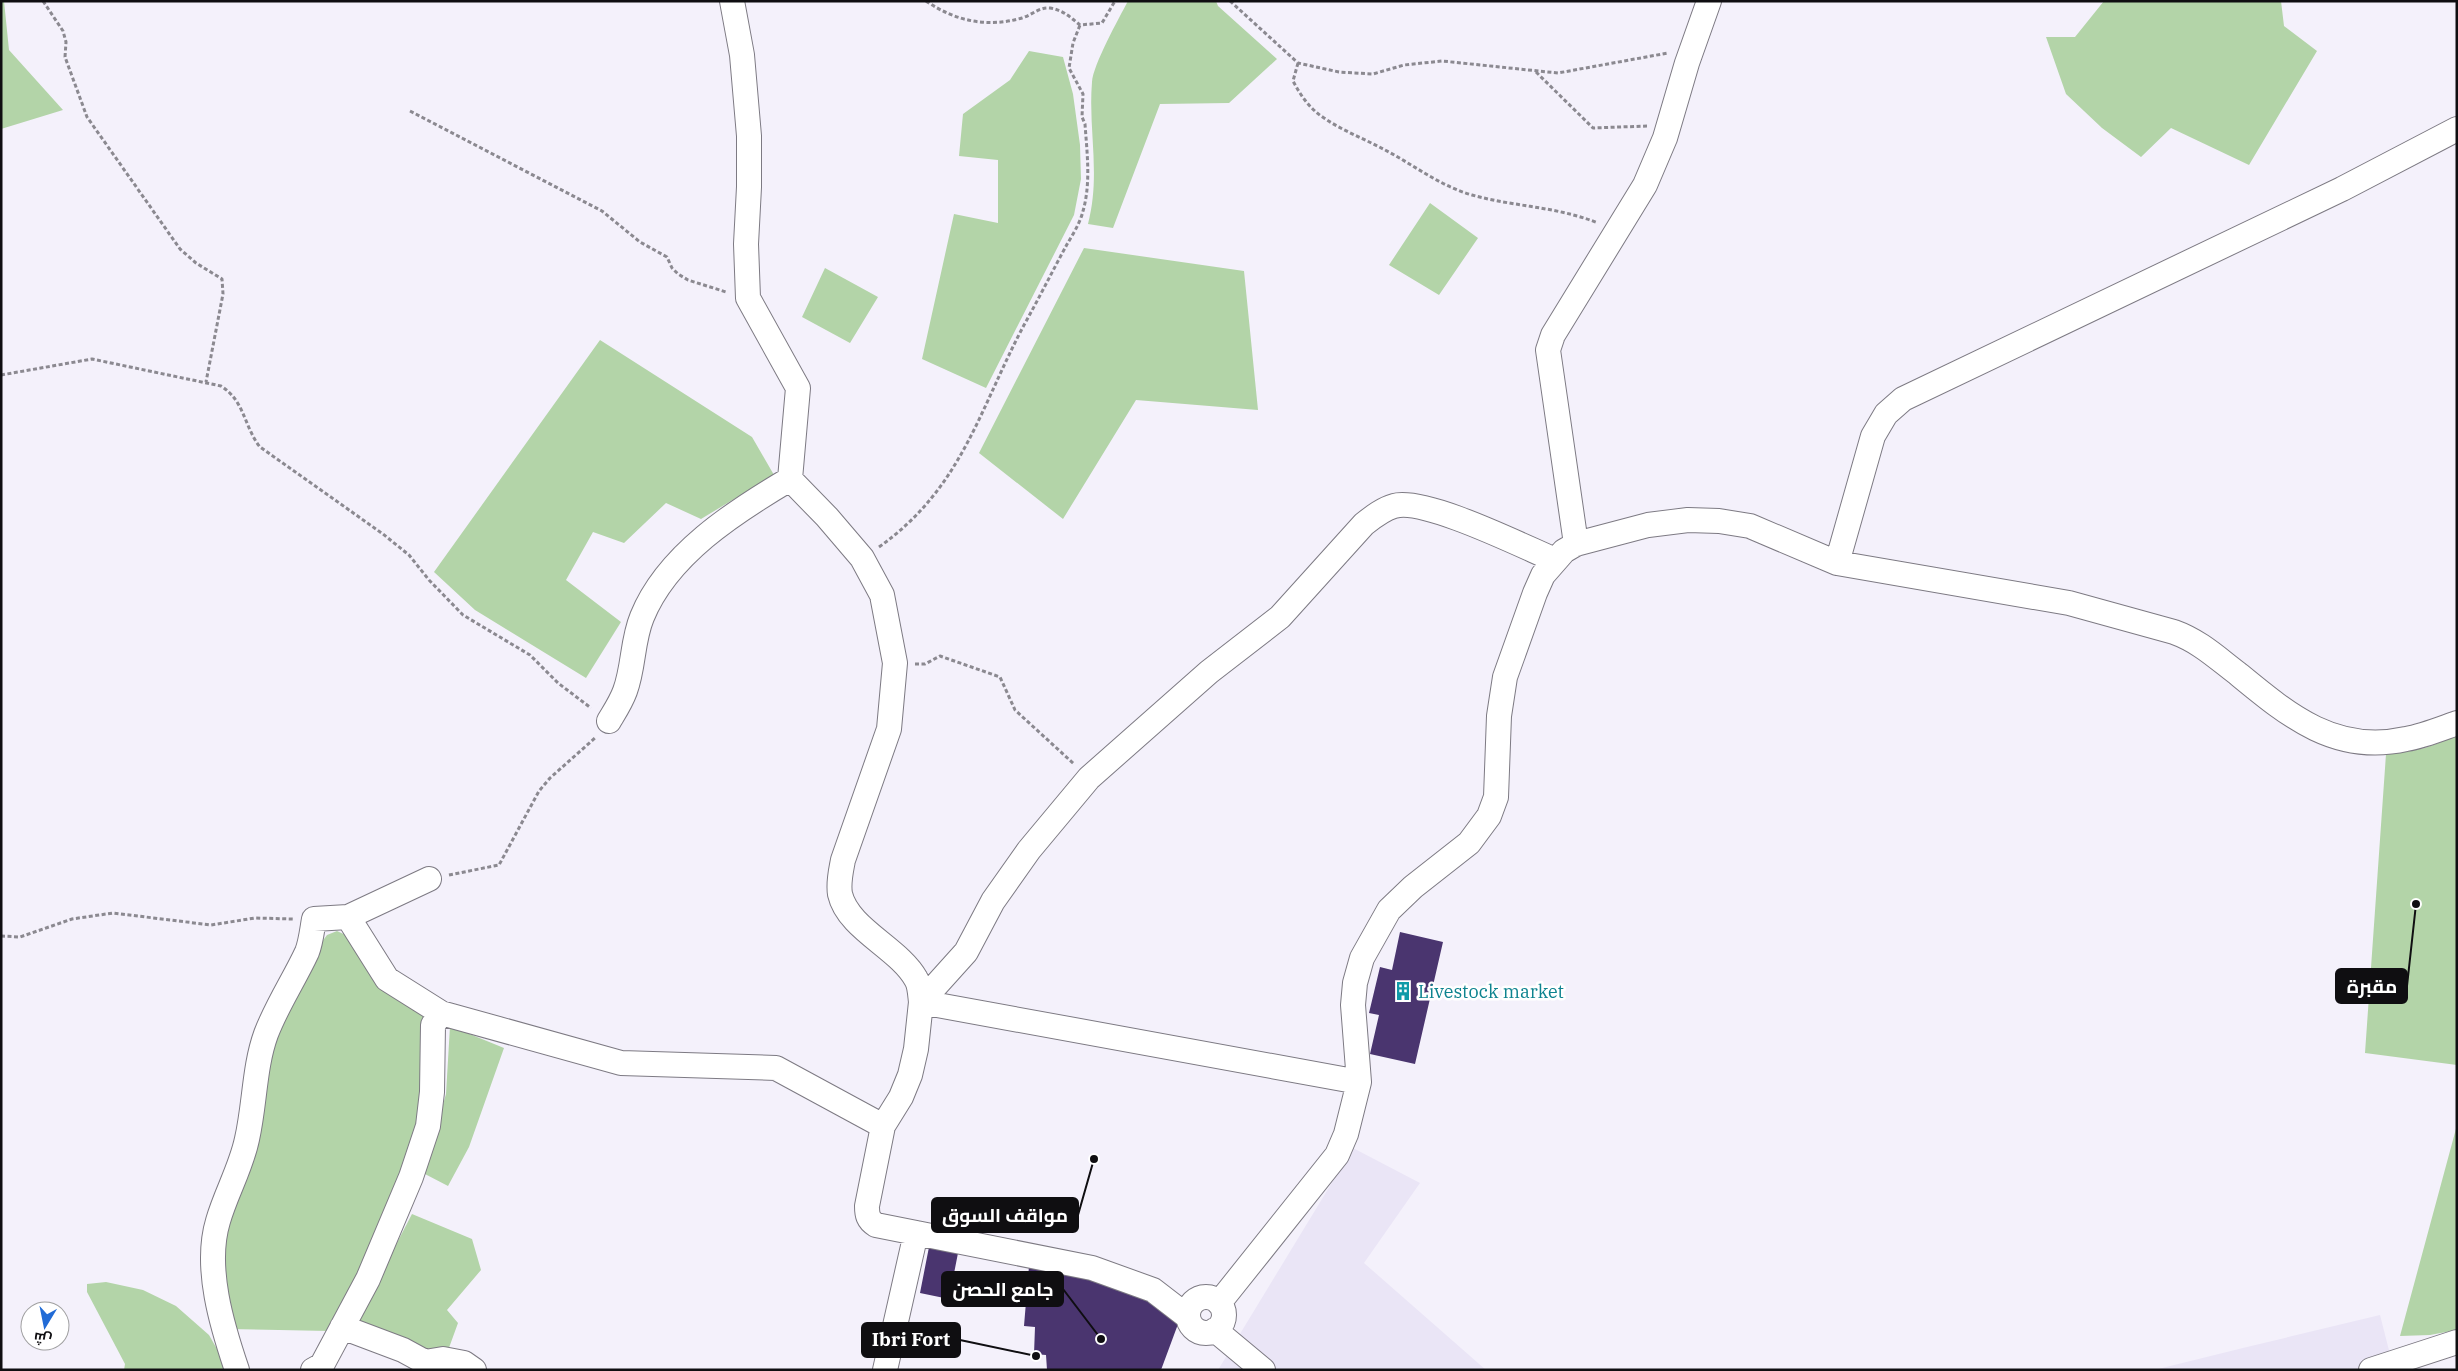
<svg xmlns="http://www.w3.org/2000/svg" width="2458" height="1371" viewBox="0 0 2458 1371" font-family="'IBM Plex Serif',Cairo,serif">
  <rect width="100%" height="100%" fill="#f4f1fb"/>
  <path fill="#eae5f6" d="M 1353,1148 L 1420,1183 L 1364,1263 L 1486,1370 L 1218,1370 Z
    M 2380,1315 L 2394,1370 L 2154,1370 L 2247,1347 Z"/>
  <path fill="#b3d4a8" d="M 1,1 L 4,1 L 9,50 L 63,110 L 1,129 Z
    M 1128,1 L 1216,1 L 1218,6 L 1277,59 L 1229,103 L 1160,104 L 1113,228 L 1088,224 C 1101,174 1088,131 1092,82 C 1093,65 1119,18 1128,1 Z
    M 2104,1 L 2281,1 L 2284,26 L 2317,51 L 2249,165 L 2171,128 L 2141,157 L 2102,128 L 2066,94 L 2046,37 L 2075,37 Z
    M 1029,51 L 1063,57 L 1073,94 L 1080,145 L 1081,179 L 1074,215 L 986,388 L 922,359 L 954,214 L 998,223 L 998,160 L 959,156 L 963,114 L 1010,80 Z
    M 1430,203 L 1478,238 L 1439,295 L 1389,265 Z
    M 1084,248 L 1244,271 L 1258,410 L 1136,400 L 1063,519 L 979,453 Z
    M 825,268 L 878,297 L 850,343 L 802,317 Z
    M 600,340 L 752,437 L 774,475 L 701,519 L 666,503 L 624,543 L 593,532 L 566,580 L 621,622 L 586,678 L 475,610 L 434,572 Z
    M 2457,736 L 2457,1065 L 2365,1053 L 2386,754 L 2425,748 Z
    M 337,931 L 350,937 L 424,1015 L 421,1120 L 377,1241 L 329,1331 L 228,1329 L 223,1236 L 273,1040 L 316,950 L 327,935 Z
    M 450,1026 L 504,1048 L 469,1147 L 448,1186 L 423,1173 L 446,1094 Z
    M 2457,1125 L 2457,1330 L 2430,1335 L 2400,1336 Z
    M 412,1214 L 472,1239 L 481,1270 L 447,1310 L 458,1323 L 446,1356 L 354,1325 Z
    M 106,1282 L 143,1290 L 176,1306 L 209,1335 L 229,1370 L 124,1370 L 125,1364 L 87,1292 L 87,1284 Z"/>
  <path fill="#4a356f" d="M 1400,932 L 1443,942 L 1415,1064 L 1370,1054 L 1379,1015 L 1369,1013 L 1380,967 L 1392,970 Z
    M 929,1247 L 958,1253 L 949,1299 L 920,1293 Z
    M 1029,1266 L 1110,1281 L 1181,1316 L 1161,1370 L 1047,1370 L 1046,1355 L 1034,1354 L 1035,1327 L 1024,1326 Z"/>
  <g fill="none" stroke-linecap="round" stroke-linejoin="round">
    <g stroke="#7d7a83" stroke-width="26">
      <path id="minor" d="M 732,1 L 742,55 L 749,136 L 749,187 L 746,244 L 748,298 L 798,388 L 790,479 L 827,517 L 862,558 L 882,595 L 895,663 L 889,729 L 843,860 C 841,871 838,882 840,894 C 848,929 899,948 916,979 C 920,985 920,995 921,1002
        M 1576,544 L 1548,350 L 1553,335 L 1645,185 L 1665,138 L 1687,63 L 1709,1
        M 1837,563 L 1873,436 L 1886,414 L 1903,399 L 2342,189 L 2457,129
        M 609,721 C 615,711 621,702 625,691 C 634,667 632,641 642,617 C 667,555 734,512 790,479
        M 429,879 L 348,917 L 387,979 L 441,1013 L 621,1063 L 776,1068 L 883,1126
        M 921,1002 L 966,952 L 993,901 L 1029,850 L 1089,778 L 1209,672 L 1280,617 L 1364,524 C 1373,517 1383,509 1394,506 C 1424,497 1522,546 1555,560
        M1188 1315a18 18 0 1 1 36 0a18 18 0 1 1-36 0Z
        M 1219,1303 L 1337,1155 L 1346,1134 L 1359,1082 L 1353,1005 L 1355,983 L 1362,958 L 1389,910 L 1413,887 L 1469,843 L 1489,816 L 1496,797 L 1499,716 L 1505,677 L 1535,593 L 1543,575 L 1564,551 L 1576,544 L 1648,525 L 1688,520 L 1719,521 L 1750,526 L 1837,563 L 2069,603 L 2174,632 C 2199,641 2216,657 2237,673 C 2288,715 2335,755 2406,739 C 2423,736 2440,729 2457,723
        M 1188,1317 L 1153,1290 L 1092,1268 L 876,1225 C 868,1220 867,1215 867,1206 L 883,1126 L 901,1097 L 910,1075 L 916,1049 L 921,1002 L 1359,1082
        M 342,1327 L 403,1350 L 425,1362 L 443,1359 L 464,1363 L 474,1370
        M 1215,1330 L 1263,1370
        M 237,1370 C 222,1326 204,1267 218,1221 C 226,1193 241,1168 247,1139 C 255,1104 254,1067 266,1034 C 277,1005 294,980 307,952 C 311,942 312,930 314,919 L 348,917
        M 313,1370 L 322,1365 L 368,1279 L 411,1177 L 428,1126 L 432,1092 L 433,1025 L 441,1013
        M 885,1370 L 916,1233
        M 2371,1370 L 2457,1342"/>
    </g>
    <path stroke="#8b8990" stroke-width="3" stroke-dasharray="4 2.5" stroke-linecap="butt" d="M 43,1 L 63,31 L 66,42 L 65,57 L 87,117 L 180,249 L 196,263 L 222,279 L 223,294 L 206,382
      M 926,1 C 955,21 987,28 1022,18 C 1032,15 1039,7 1050,8 C 1063,10 1070,17 1080,25 L 1102,23 L 1115,1
      M 1230,1 L 1298,63 L 1339,72 L 1373,74 L 1404,65 L 1442,61 L 1558,73 L 1668,53
      M 1298,63 L 1293,81 C 1301,96 1310,109 1324,118 C 1343,131 1365,139 1385,150 C 1414,165 1440,186 1472,195 C 1515,207 1555,206 1598,223
      M 1536,72 L 1593,128 L 1647,126
      M 410,111 L 602,211 L 640,242 L 667,257 L 672,268 L 678,274 L 688,280 L 726,292
      M 1,375 L 92,359 L 221,386 C 245,401 244,427 260,447 L 383,534 L 409,555 L 429,580 L 463,615 L 530,655 L 558,683 L 591,708
      M 879,547 C 962,488 979,410 1024,325 C 1038,300 1051,274 1065,248 C 1071,237 1080,224 1083,211 C 1091,183 1087,153 1085,124 L 1082,117 L 1083,94 L 1069,68 L 1073,43 L 1080,25
      M 915,664 L 925,664 L 940,656 L 1000,677 L 1015,710 L 1074,764
      M 449,875 L 499,865 L 539,791 L 550,778 L 595,738
      M 1,936 L 20,937 L 72,919 L 113,913 L 211,925 L 255,918 L 293,919"/>
    <use href="#minor" stroke="#fff" stroke-width="24"/>
  </g>
  <defs>
    <g id="building-bare" transform="scale(1.5)"><path d="M-4-6H4V6H1V3H-1V6H-4ZM-2.5-4.3h1.7v1.8h-1.7ZM.8-4.3h1.7v1.8H.8ZM-2.5-1h1.7V.8h-1.7ZM.8-1h1.7V.8H.8Z" fill="#0f9aa8" stroke="#fff" stroke-width="2.5" paint-order="stroke"/></g>
  </defs>
  <g fill-rule="evenodd">
    <use href="#building-bare" x="1403" y="991"/>
  </g>
  <g text-anchor="middle" dominant-baseline="central" stroke-width="5" stroke-linejoin="round" paint-order="stroke">
    <g font-size="18" fill="#0d838f" stroke="#fff" text-anchor="start">
      <text x="1418" y="991">Livestock market</text>
    </g>
  </g>
  <path fill="none" stroke="#0f0e11" stroke-width="2" d="M2416 904L2407 986M1094 1159L1078 1215M1101 1339L1063 1289M1036 1356L960 1340"/>
  <g fill="#0f0e11" stroke="#fff" stroke-width="2">
    <circle cx="2416" cy="904" r="5"/>
    <circle cx="1094" cy="1159" r="5"/>
    <circle cx="1101" cy="1339" r="5"/>
    <circle cx="1036" cy="1356" r="5"/>
  </g>
  <g fill="#0f0e11" stroke="#0f0e11" stroke-width="2">
    <rect x="2336" y="969" width="71" height="34" rx="5"/>
    <rect x="932" y="1198" width="146" height="34" rx="5"/>
    <rect x="942" y="1272" width="121" height="34" rx="5"/>
    <rect x="862" y="1323" width="98" height="34" rx="5"/>
  </g>
  <g font-size="19" text-anchor="middle" font-weight="bold" fill="#fff">
    <text x="2372" y="993">مقبرة</text>
    <text x="1005" y="1222">مواقف السوق</text>
    <text x="1003" y="1296">جامع الحصن</text>
    <text x="911" y="1346">Ibri Fort</text>
  </g>
  <rect width="2458" height="1371" fill="none" stroke="#0f0e11" stroke-width="5"/>
  <g transform="translate(45 1326) rotate(190)"><circle r="24" fill="#ffffff" stroke="#9f9fa0"/>
  <path d="M0-4L9 19L0 12L-9 19Z" fill="#216bd6"/>
  <text y="-8" font-size="14" font-weight="bold" text-anchor="middle" fill="#0f0e11">ش</text>
  </g>
</svg>
